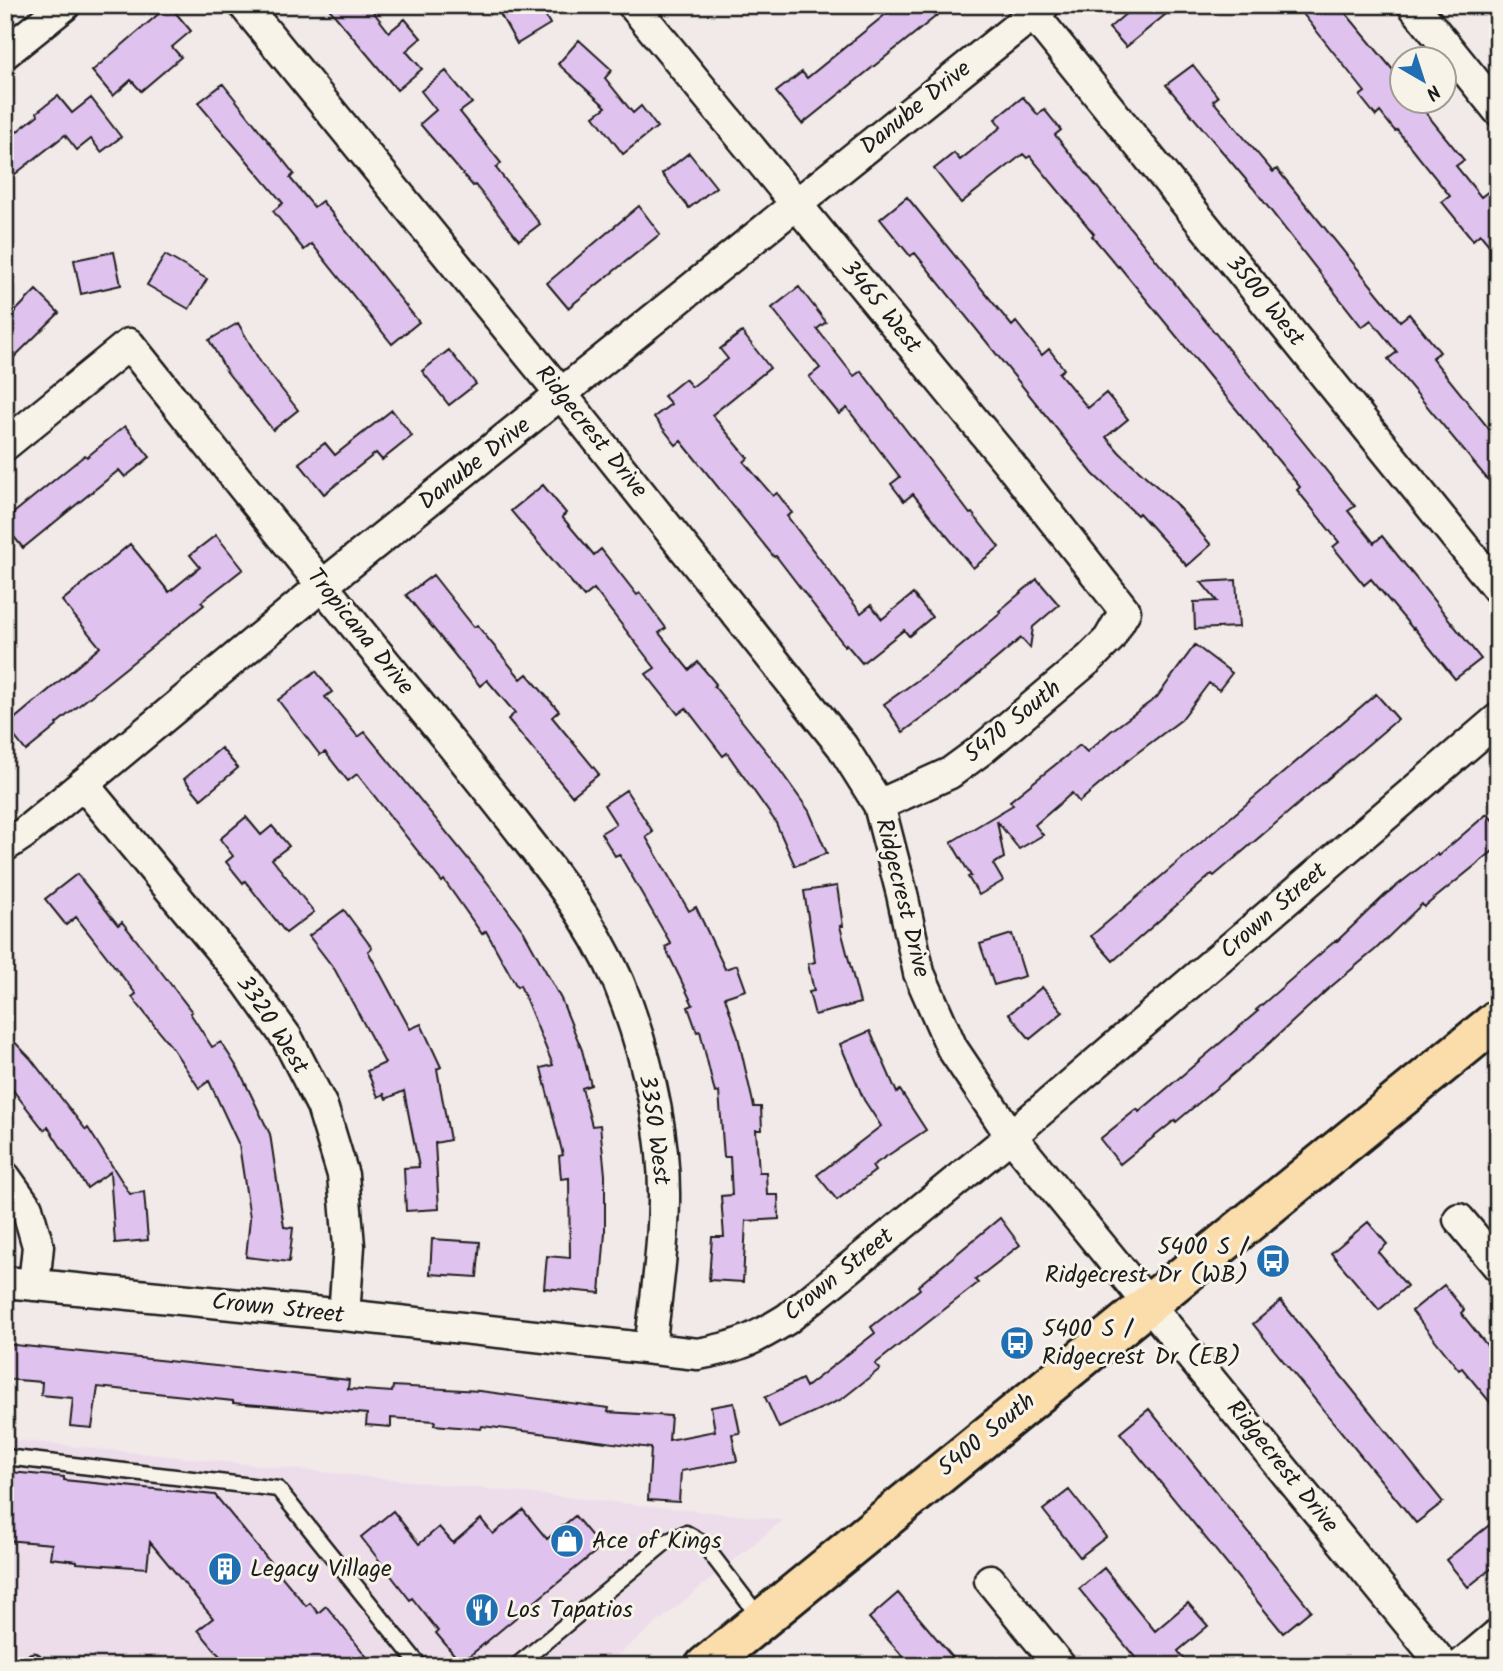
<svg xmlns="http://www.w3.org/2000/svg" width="1503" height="1671" viewBox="0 0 1503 1671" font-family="Kalam,sans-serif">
  <rect width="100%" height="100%" fill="#f2e9e9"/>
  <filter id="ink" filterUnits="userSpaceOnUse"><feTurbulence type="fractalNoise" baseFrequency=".0143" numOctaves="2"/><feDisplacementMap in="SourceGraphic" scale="14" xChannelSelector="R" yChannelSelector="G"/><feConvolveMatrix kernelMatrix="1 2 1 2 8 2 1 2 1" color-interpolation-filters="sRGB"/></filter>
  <g filter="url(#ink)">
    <path fill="#edddeb" d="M 5,1439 L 783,1520 L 604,1666 L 5,1666 Z"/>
    <path fill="#e0c2ef" stroke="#1c1c1c" stroke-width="2" d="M 169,5 L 191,31 L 172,47 L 181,57 L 141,91 L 131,80 L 113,96 L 92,71 Z
      M 326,5 L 368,5 L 389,32 L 405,19 L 421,38 L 406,51 L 422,69 L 397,90 Z
      M 495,5 L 539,5 L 550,24 L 517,44 Z
      M 897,5 L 950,5 L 802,124 L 776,92 L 802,72 L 807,78 Z
      M 1136,5 L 1177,5 L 1126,47 L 1109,28 Z
      M 1296,5 L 1339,5 L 1393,70 L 1402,81 L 1402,102 L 1417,102 L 1464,160 L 1456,166 L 1481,197 L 1489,191 L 1498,202 L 1498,256 L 1480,234 L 1473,240 L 1442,202 L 1450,196 L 1397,130 L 1395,131 L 1380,112 L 1376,116 L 1360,96 L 1365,92 Z
      M 579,40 L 612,70 L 605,78 L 633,113 L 641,106 L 657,127 L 623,154 L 594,116 L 606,107 L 558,64 Z
      M 1193,65 L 1218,97 L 1213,101 L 1273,172 L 1277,169 L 1400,321 L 1409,314 L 1440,352 L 1432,358 L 1498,440 L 1498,492 L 1388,359 L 1397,352 L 1371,320 L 1362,327 L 1253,188 L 1166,85 Z
      M 446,71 L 472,103 L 460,112 L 501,163 L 496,168 L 540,224 L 519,240 L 475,185 L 473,186 L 420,124 L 436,110 L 421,91 Z
      M 223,84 L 294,174 L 290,178 L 314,207 L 322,201 L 419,322 L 392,344 L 312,244 L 304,250 L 273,211 L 283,203 L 198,103 Z
      M 58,96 L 72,113 L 91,98 L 121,137 L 101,152 L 91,139 L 77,150 L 65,135 L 5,182 L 5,141 L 38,115 L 37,112 Z
      M 1023,97 L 1038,115 L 1044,109 L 1061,130 L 1055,135 L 1355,506 L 1348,511 L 1374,543 L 1382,536 L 1481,659 L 1455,679 L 1414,628 L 1413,629 L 1371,579 L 1364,585 L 1333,547 L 1339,542 L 1297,490 L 1300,487 L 1119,266 L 1118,267 L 1092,236 L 1094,234 L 1030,156 L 1027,158 L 1023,154 L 961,203 L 934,169 L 954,153 L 960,160 L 1001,127 L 995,119 Z
      M 689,153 L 716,187 L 689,208 L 662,174 Z
      M 907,197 L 1012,326 L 1016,322 L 1042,355 L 1049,349 L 1064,369 L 1059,373 L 1088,408 L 1106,393 L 1128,419 L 1106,437 L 1120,453 L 1175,503 L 1211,545 L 1187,566 L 1139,513 L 1137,515 L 1093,474 L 915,253 L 910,256 L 880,219 Z
      M 639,206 L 660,234 L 568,308 L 547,283 Z
      M 114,252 L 121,285 L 81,294 L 74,260 Z
      M 165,255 L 207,279 L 189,309 L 147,285 Z
      M 799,287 L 826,322 L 817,329 L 854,376 L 861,371 L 970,514 L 972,513 L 999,547 L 973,568 L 913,494 L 904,501 L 891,484 L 900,477 L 847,408 L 839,414 L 809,377 L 820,368 L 772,308 Z
      M 36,290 L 59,313 L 5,366 L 5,322 Z
      M 238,323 L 261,363 L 298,410 L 273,430 L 227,372 L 209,340 Z
      M 742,332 L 770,368 L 712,415 L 748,458 L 744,462 L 773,496 L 777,493 L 792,513 L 787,516 L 861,613 L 871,605 L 882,619 L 913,594 L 932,617 L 909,636 L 904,630 L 862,663 L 846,644 L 845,646 L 776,556 L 774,557 L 681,441 L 676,445 L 654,417 L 671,404 L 664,396 L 685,379 L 692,387 L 728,359 L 720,349 Z
      M 449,350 L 476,384 L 449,405 L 422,371 Z
      M 392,410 L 412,436 L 382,460 L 376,453 L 324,494 L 299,463 L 325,443 L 335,455 Z
      M 125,426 L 150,457 L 125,477 L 119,470 L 23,548 L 5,526 L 5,520 L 85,455 L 87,457 Z
      M 543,485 L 566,513 L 562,517 L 594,555 L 601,549 L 637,595 L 640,593 L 666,628 L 659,633 L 689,670 L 698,662 L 716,684 L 714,686 L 769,755 L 809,811 L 827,853 L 795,866 L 775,821 L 727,753 L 723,756 L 686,708 L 678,714 L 646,674 L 655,668 L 594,589 L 584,597 L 511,511 Z
      M 216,535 L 243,569 L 201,602 L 204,605 L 56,724 L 57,726 L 26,751 L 6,726 L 100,647 L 62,601 L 130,544 L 169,592 L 200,567 L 190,555 Z
      M 433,575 L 474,627 L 477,625 L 521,679 L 527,674 L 559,711 L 552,717 L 599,774 L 572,796 L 508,719 L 515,713 L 487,680 L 480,686 L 406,595 Z
      M 1037,579 L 1059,605 L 1033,627 L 1030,648 L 1021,638 L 950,698 L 903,732 L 884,704 L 932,670 L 1001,613 L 999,611 Z
      M 1236,580 L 1239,627 L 1195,629 L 1194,602 L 1217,601 L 1201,582 Z
      M 1195,645 L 1232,673 L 1219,690 L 1209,683 L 1181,720 L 1133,756 L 1079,802 L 1072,793 L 1035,825 L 1043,835 L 1019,849 L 997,821 L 1004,858 L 993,864 L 1003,881 L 979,895 L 968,877 L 971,876 L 951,842 L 1013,805 L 1010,801 L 1080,745 L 1087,752 L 1111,731 L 1157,697 Z
      M 316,671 L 332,692 L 325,697 L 358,737 L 365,732 L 487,882 L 524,932 L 561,999 L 582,1050 L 591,1085 L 582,1088 L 592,1126 L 600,1125 L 605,1175 L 605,1233 L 600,1293 L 544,1288 L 547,1256 L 570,1258 L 569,1178 L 561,1179 L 559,1156 L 563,1155 L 541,1068 L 553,1065 L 520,985 L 517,987 L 486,931 L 482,934 L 444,880 L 442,882 L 357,774 L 348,781 L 325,752 L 320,755 L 278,700 Z
      M 1376,694 L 1398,719 L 1214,876 L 1212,874 L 1113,961 L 1091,936 Z
      M 221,748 L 238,768 L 201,799 L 184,779 Z
      M 626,790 L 653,832 L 646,837 L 689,911 L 696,907 L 725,969 L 737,965 L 746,990 L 725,997 L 738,1037 L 754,1107 L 761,1107 L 762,1130 L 756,1130 L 759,1172 L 766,1172 L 767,1195 L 778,1195 L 779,1219 L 746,1221 L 743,1282 L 709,1280 L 712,1237 L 724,1237 L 721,1196 L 732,1195 L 730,1157 L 724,1157 L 719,1092 L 715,1093 L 700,1031 L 697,1032 L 688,1007 L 693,1005 L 665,947 L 671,944 L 619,854 L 615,856 L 601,833 L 616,824 L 604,805 Z
      M 1487,814 L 1498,826 L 1498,847 L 1424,907 L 1422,904 L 1376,949 L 1327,990 L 1263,1049 L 1176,1122 L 1175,1120 L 1120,1164 L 1100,1139 L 1137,1109 L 1139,1112 L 1258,1011 L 1256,1010 L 1336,940 L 1337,941 L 1385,895 L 1437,854 L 1438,856 Z
      M 246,817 L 261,835 L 272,826 L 289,846 L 272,859 L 314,912 L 286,933 L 245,881 L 243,883 L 226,862 L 233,856 L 220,839 Z
      M 77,874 L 118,925 L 122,922 L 152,960 L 192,1012 L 190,1013 L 212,1047 L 221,1042 L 240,1072 L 270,1134 L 284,1227 L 293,1228 L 289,1262 L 246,1257 L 250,1218 L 239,1145 L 209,1081 L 199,1088 L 173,1049 L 132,997 L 136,994 L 76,917 L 66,925 L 45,899 Z
      M 837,886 L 843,926 L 840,926 L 860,1003 L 815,1015 L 809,992 L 814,991 L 808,964 L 815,962 L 804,891 Z
      M 344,910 L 372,948 L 368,951 L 410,1029 L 421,1024 L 441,1067 L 437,1069 L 450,1140 L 435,1143 L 439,1209 L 406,1211 L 404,1168 L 419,1167 L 404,1091 L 386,1099 L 384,1094 L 378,1097 L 367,1071 L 385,1063 L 335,970 L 309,936 Z
      M 1012,934 L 1025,976 L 994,985 L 980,944 Z
      M 1042,987 L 1063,1012 L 1030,1039 L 1009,1014 Z
      M 870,1031 L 897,1093 L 900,1090 L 926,1130 L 872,1166 L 875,1171 L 837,1200 L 817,1175 L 881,1126 L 864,1100 L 840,1044 Z
      M 5,1032 L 30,1058 L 86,1130 L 88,1128 L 130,1194 L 144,1192 L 148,1240 L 115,1243 L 110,1172 L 87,1188 L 48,1127 L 44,1130 L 5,1080 Z
      M 1000,1218 L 1020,1245 L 975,1280 L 978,1283 L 875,1364 L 880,1369 L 842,1399 L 779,1428 L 765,1397 L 802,1379 L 806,1387 L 875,1333 L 871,1327 L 920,1289 L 918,1286 Z
      M 1368,1222 L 1387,1244 L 1378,1252 L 1407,1286 L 1379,1310 L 1331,1253 Z
      M 432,1239 L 480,1242 L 477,1277 L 430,1274 Z
      M 1444,1285 L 1464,1310 L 1461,1313 L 1498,1359 L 1498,1412 L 1462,1368 L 1459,1370 L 1412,1311 Z
      M 1281,1301 L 1443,1502 L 1416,1523 L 1253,1324 Z
      M 5,1344 L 349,1380 L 348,1389 L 392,1392 L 393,1386 L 480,1391 L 609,1408 L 608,1412 L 671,1416 L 669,1440 L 715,1431 L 711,1407 L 734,1403 L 740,1433 L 732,1434 L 737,1461 L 681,1471 L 679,1502 L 648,1500 L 651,1448 L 532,1432 L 482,1426 L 481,1429 L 434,1425 L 435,1421 L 391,1418 L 391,1427 L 366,1425 L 367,1414 L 233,1403 L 233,1401 L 98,1387 L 92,1428 L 70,1426 L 73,1398 L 41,1395 L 42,1382 L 5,1379 Z
      M 1149,1409 L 1311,1610 L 1283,1633 L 1120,1433 Z
      M 10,1472 L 64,1477 L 64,1480 L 215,1495 L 306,1606 L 310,1603 L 318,1613 L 326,1606 L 374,1666 L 228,1666 L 198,1630 L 213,1618 L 150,1542 L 147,1568 L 77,1563 L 77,1561 L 50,1558 L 52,1544 L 5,1540 L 5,1474 L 10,1475 Z
      M 1069,1490 L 1106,1537 L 1080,1557 L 1043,1510 Z
      M 523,1510 L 547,1539 L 575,1516 L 601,1547 L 461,1663 L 436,1633 L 438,1631 L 412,1598 L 410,1600 L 361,1537 L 393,1511 L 419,1544 L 439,1527 L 453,1543 L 481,1519 L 493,1534 Z
      M 1498,1518 L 1498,1563 L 1468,1587 L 1446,1560 Z
      M 1104,1568 L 1155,1631 L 1188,1603 L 1208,1626 L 1178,1651 L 1189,1666 L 1142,1666 L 1079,1589 Z
      M 898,1593 L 960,1666 L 911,1666 L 869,1618 Z"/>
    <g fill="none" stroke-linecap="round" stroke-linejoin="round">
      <g stroke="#1c1c1c" stroke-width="19">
        <path id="lane" d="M 5,1457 L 278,1489 L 420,1666
          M 30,1666 L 34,1661 L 38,1666
          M 516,1666 L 666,1542 L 686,1533 L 702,1542 L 760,1618"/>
      </g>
      <g stroke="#1c1c1c" stroke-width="35">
        <path id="street" d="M 244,5 L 562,395 L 842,746 L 879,805 L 902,894 L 919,973 L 952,1048 L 1011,1136 L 1444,1666
          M 633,5 L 1007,461 L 1125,611 L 1109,639 L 1089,659 L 980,751 L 950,773 L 879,805
          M 1413,5 L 1498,110
          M 1033,14 L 1498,589
          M 5,53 L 65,5
          M 5,445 L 129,344 C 224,463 318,582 415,699 C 452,745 490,791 526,838 C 566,889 605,941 627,1004 C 649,1066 665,1134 664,1201 C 663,1250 656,1299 650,1348
          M 83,784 L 247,982 L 287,1038 L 322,1106 L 343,1175 L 349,1246 L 344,1315
          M 5,846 L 23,834 L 322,586 L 1044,5
          M 5,1177 L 27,1208 L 38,1246 L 34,1285
          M 1459,1219 L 1498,1266
          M 5,1282 L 344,1315 L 698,1354 C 738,1347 753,1340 787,1319 L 1011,1136 L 1498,719
          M 990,1580 L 1060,1666
          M 1460,1666 L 1498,1634"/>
      </g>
      <g stroke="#1c1c1c" stroke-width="44">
        <path id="primary" d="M 705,1666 L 1498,1019"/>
      </g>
      <use href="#lane" stroke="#f7f3e8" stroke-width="14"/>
      <use href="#street" stroke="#f7f3e8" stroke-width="30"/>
      <use href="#primary" stroke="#faddab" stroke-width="38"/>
    </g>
  </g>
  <defs>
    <g id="bus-disc" transform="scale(1.75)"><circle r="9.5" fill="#1f6fb2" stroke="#f7f3e8"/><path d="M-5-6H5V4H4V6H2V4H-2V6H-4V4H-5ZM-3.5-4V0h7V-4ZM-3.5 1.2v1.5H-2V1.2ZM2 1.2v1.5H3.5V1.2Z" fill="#fff"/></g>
    <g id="shop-disc" transform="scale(1.75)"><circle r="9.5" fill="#1f6fb2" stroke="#f7f3e8"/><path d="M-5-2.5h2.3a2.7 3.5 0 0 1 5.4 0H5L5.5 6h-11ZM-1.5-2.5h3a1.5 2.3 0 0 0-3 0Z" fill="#fff"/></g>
    <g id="building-disc" transform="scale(1.75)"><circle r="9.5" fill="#1f6fb2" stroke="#f7f3e8"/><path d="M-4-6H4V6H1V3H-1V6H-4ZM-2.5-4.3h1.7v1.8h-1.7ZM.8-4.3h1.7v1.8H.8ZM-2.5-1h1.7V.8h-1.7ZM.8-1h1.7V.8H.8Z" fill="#fff"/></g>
    <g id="restaurant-disc" transform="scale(1.75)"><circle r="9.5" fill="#1f6fb2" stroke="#f7f3e8"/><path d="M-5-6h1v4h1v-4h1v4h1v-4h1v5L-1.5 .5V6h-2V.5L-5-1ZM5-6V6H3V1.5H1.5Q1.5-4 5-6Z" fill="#fff"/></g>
  </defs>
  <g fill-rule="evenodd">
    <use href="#bus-disc" x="1273" y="1261"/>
    <use href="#bus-disc" x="1017" y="1343"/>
    <use href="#shop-disc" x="567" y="1541"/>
    <use href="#building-disc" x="225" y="1569"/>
    <use href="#restaurant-disc" x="482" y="1610"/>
  </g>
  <g text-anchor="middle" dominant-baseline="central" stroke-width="6" stroke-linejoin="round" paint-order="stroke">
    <g font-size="24" fill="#1c1c1c" stroke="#f7f3e8">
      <text transform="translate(916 108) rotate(-39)">Danube Drive</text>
      <text transform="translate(1265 301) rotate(51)">3500 West</text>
      <text transform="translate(881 307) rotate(51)">3465 West</text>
      <text transform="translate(591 432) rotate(51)">Ridgecrest Drive</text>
      <text transform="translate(475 464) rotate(-38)">Danube Drive</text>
      <text transform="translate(360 632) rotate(51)">Tropicana Drive</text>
      <text transform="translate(1013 722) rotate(-39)">5470 South</text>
      <text transform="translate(902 898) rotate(76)">Ridgecrest Drive</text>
      <text transform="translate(1274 911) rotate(-41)">Crown Street</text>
      <text transform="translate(272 1025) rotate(57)">3320 West</text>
      <text transform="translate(654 1130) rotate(82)">3350 West</text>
      <text transform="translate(839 1275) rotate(-39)">Crown Street</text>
      <text transform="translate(278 1309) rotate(6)">Crown Street</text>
      <text transform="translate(987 1435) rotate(-39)">5400 South</text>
      <text transform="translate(1282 1467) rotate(51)">Ridgecrest Drive</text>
    </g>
    <g font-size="24" fill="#1c1c1c" stroke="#f7f3e8" text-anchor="start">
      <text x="1248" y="1247" text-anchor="end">5400 S /<tspan x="1248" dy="28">Ridgecrest Dr (WB)</tspan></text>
      <text x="1042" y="1329">5400 S /<tspan x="1042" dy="28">Ridgecrest Dr (EB)</tspan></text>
      <text x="592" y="1541">Ace of Kings</text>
      <text x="250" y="1569">Legacy Village</text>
      <text x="506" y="1610">Los Tapatios</text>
    </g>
  </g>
  <rect width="1503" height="1671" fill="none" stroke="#f7f3e8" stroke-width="28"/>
  <rect x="14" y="14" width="1475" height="1643" fill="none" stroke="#1c1c1c" stroke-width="2.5" filter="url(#ink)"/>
  <g transform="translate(1423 80) rotate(141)"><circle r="33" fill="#f7f3e8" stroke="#9f9d96" stroke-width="2"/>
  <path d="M0-5L12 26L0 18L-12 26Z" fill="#1f6fb2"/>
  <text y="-10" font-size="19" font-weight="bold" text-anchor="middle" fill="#1c1c1c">N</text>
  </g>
</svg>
